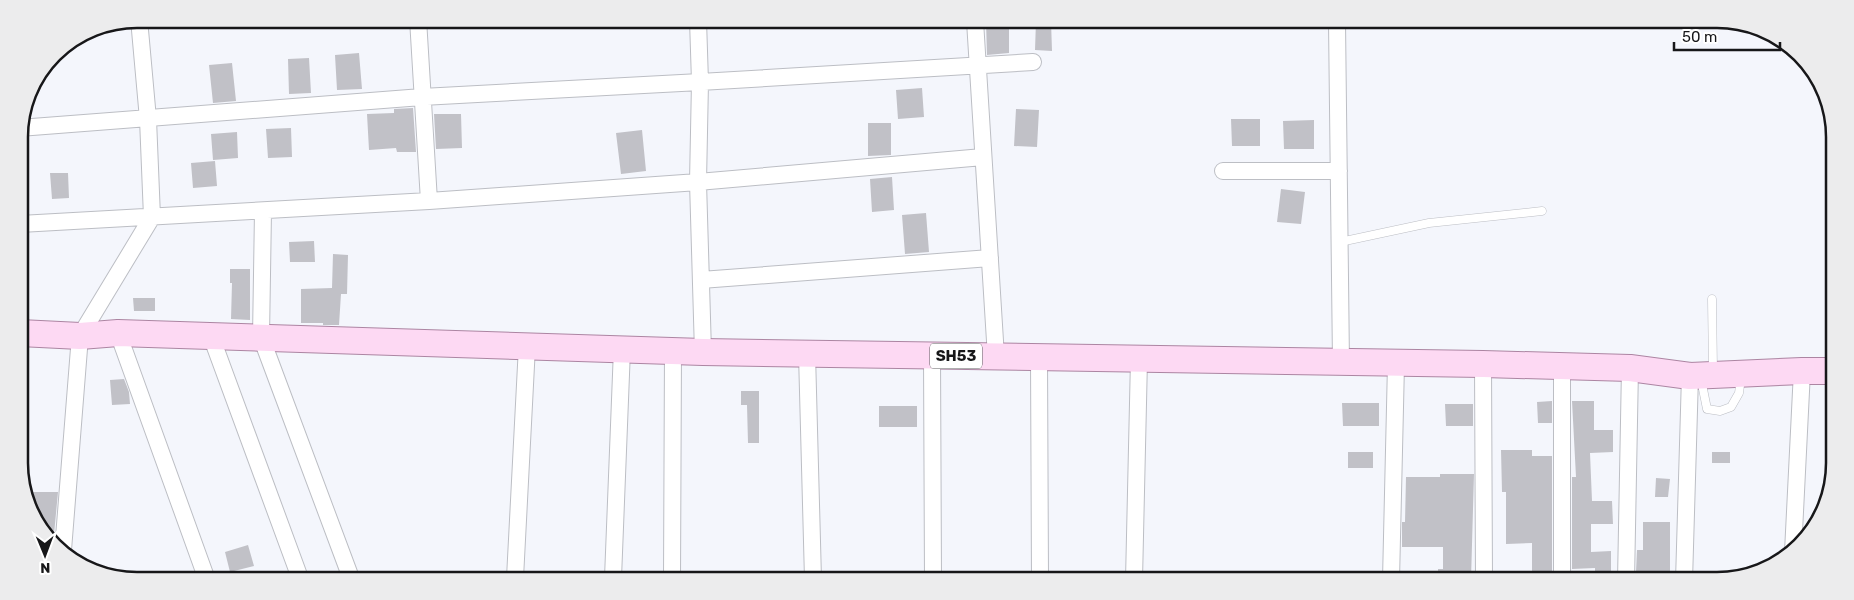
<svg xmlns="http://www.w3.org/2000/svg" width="1854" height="600" viewBox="0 0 1854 600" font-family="Rubik,sans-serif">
  <rect width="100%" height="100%" fill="#f4f6fc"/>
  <path fill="#c1c1c7" d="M 986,21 L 1009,21 L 1009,53 L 987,55 Z
    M 1036,21 L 1051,21 L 1052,51 L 1035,50 Z
    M 359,53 L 362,89 L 337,90 L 335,55 Z
    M 309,58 L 311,93 L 289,94 L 288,59 Z
    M 232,63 L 236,101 L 213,103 L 209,65 Z
    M 922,88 L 924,117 L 898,119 L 896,90 Z
    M 413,108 L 416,152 L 397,152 L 396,148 L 369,150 L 367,114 L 394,113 L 394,109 Z
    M 1016,109 L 1039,110 L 1037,147 L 1014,146 Z
    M 434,114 L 461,114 L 462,148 L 436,149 Z
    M 1231,119 L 1260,119 L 1260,146 L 1232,146 Z
    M 1314,120 L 1314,149 L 1284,149 L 1283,121 Z
    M 868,123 L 891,123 L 891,155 L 868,156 Z
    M 291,128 L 292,157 L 268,158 L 266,129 Z
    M 642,130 L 646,171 L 621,174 L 616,133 Z
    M 237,132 L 238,158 L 213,160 L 211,134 Z
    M 215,161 L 217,186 L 193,188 L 191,163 Z
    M 50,173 L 68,173 L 69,198 L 52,199 Z
    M 892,177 L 894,210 L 872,212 L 870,179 Z
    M 1281,189 L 1305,192 L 1301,224 L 1277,222 Z
    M 926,213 L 929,252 L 905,254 L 902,215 Z
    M 314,241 L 315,262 L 290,262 L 289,242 Z
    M 333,254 L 348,255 L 347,294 L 341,294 L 339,325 L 323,325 L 323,323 L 301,323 L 301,289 L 332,288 Z
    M 230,269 L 250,269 L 250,320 L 231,319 L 232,283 L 230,283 Z
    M 133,298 L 155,298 L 155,311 L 134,311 Z
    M 124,379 L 129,392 L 130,404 L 112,405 L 110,380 Z
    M 741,391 L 759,391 L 759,443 L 748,443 L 747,405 L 741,405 Z
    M 1552,401 L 1552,423 L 1538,423 L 1537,402 Z
    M 1572,401 L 1594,401 L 1594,430 L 1613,430 L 1613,452 L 1590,453 L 1592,501 L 1612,501 L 1613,524 L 1591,524 L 1591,552 L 1611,551 L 1611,572 L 1595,572 L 1595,568 L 1572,569 L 1572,477 L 1576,477 Z
    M 1342,403 L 1379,403 L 1379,426 L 1343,426 Z
    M 1445,404 L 1473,404 L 1473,426 L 1446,426 Z
    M 879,406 L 917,406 L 917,427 L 879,427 Z
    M 1501,450 L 1532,450 L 1532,456 L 1552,456 L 1552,581 L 1532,581 L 1532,543 L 1506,544 L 1506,492 L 1502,492 Z
    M 1348,452 L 1373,452 L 1373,468 L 1348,468 Z
    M 1712,452 L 1730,452 L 1730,463 L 1712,463 Z
    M 1440,474 L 1474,474 L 1471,580 L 1438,580 L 1438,569 L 1443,569 L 1443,547 L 1402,547 L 1402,522 L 1405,522 L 1406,477 L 1440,477 Z
    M 1656,478 L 1670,479 L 1668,497 L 1655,497 Z
    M 24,492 L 58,492 L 53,545 L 48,541 Z
    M 1643,522 L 1670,522 L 1670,573 L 1636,572 L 1637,550 L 1643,550 Z
    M 248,545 L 254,566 L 230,572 L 225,552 Z"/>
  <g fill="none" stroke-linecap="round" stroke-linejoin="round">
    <g stroke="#bcbec4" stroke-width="9">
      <path id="lane" d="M 1340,242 L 1429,223 L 1542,211
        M 1712,299 L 1713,371
        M 1701,379 L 1707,409 L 1720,411 L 1731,407 L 1739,393 L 1741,378"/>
    </g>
    <g stroke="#bcbec4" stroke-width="18">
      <path id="street" d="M 698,20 L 700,82 L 698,182 L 703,352
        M 975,21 L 996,357
        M 1337,22 L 1341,363
        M 19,128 L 422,97 L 700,82 L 1033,62
        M 1223,171 L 1339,171
        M 429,201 L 698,182 L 983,157
        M 263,211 L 261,337 L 351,578
        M 20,224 L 429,201 L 418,19
        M 701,280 L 990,258
        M 118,333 L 206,577
        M 211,336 L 300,578
        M 807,354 L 813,579
        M 932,356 L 933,579
        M 1039,358 L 1040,579
        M 1483,364 L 1484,580
        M 1562,367 L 1562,581
        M 63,550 L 80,336 L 152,217 L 148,119 L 139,19
        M 1793,552 L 1802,371
        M 515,578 L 527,346
        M 613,578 L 622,349
        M 672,579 L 673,351
        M 1134,580 L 1139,359
        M 1391,580 L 1396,364
        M 1626,581 L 1630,368
        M 1684,581 L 1690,376"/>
    </g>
    <g stroke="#ac85a2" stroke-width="28">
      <path id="primary" d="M 20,333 L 80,336 L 118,333 L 703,352 L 1483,364 L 1630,368 L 1690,376 L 1802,371 L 1832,371"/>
    </g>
    <use href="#lane" stroke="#fff" stroke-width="8"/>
    <use href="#street" stroke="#fff" stroke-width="16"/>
    <use href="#primary" stroke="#fdd9f3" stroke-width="26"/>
  </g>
  <g text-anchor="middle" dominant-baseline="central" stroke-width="5" stroke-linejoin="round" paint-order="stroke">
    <rect fill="#fff" stroke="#5d5d5e" stroke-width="1" x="930" y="343.5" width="52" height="25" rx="4"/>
    <g font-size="15" font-weight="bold" fill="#171719">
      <text x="956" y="356">SH53</text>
    </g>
  </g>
  <path d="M0 0H1854V600H0ZM137 28H1717A109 109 0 0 1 1826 137V463A109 109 0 0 1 1717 572H137A109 109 0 0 1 28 463V137A109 109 0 0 1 137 28Z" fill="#ececed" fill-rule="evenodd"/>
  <path fill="none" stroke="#171719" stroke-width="2.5" d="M137 28H1717A109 109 0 0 1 1826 137V463A109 109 0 0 1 1717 572H137A109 109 0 0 1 28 463V137A109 109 0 0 1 137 28Z"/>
  <g transform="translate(45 555) rotate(179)" stroke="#ffffff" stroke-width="4" paint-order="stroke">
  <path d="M0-4L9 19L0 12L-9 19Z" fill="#171719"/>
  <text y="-8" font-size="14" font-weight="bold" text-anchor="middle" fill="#171719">N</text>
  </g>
  <path d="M1674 42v8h106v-8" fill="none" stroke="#171719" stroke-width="2.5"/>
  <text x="1682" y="42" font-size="15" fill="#171719" stroke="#ffffff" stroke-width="4" paint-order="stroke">50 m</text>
</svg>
